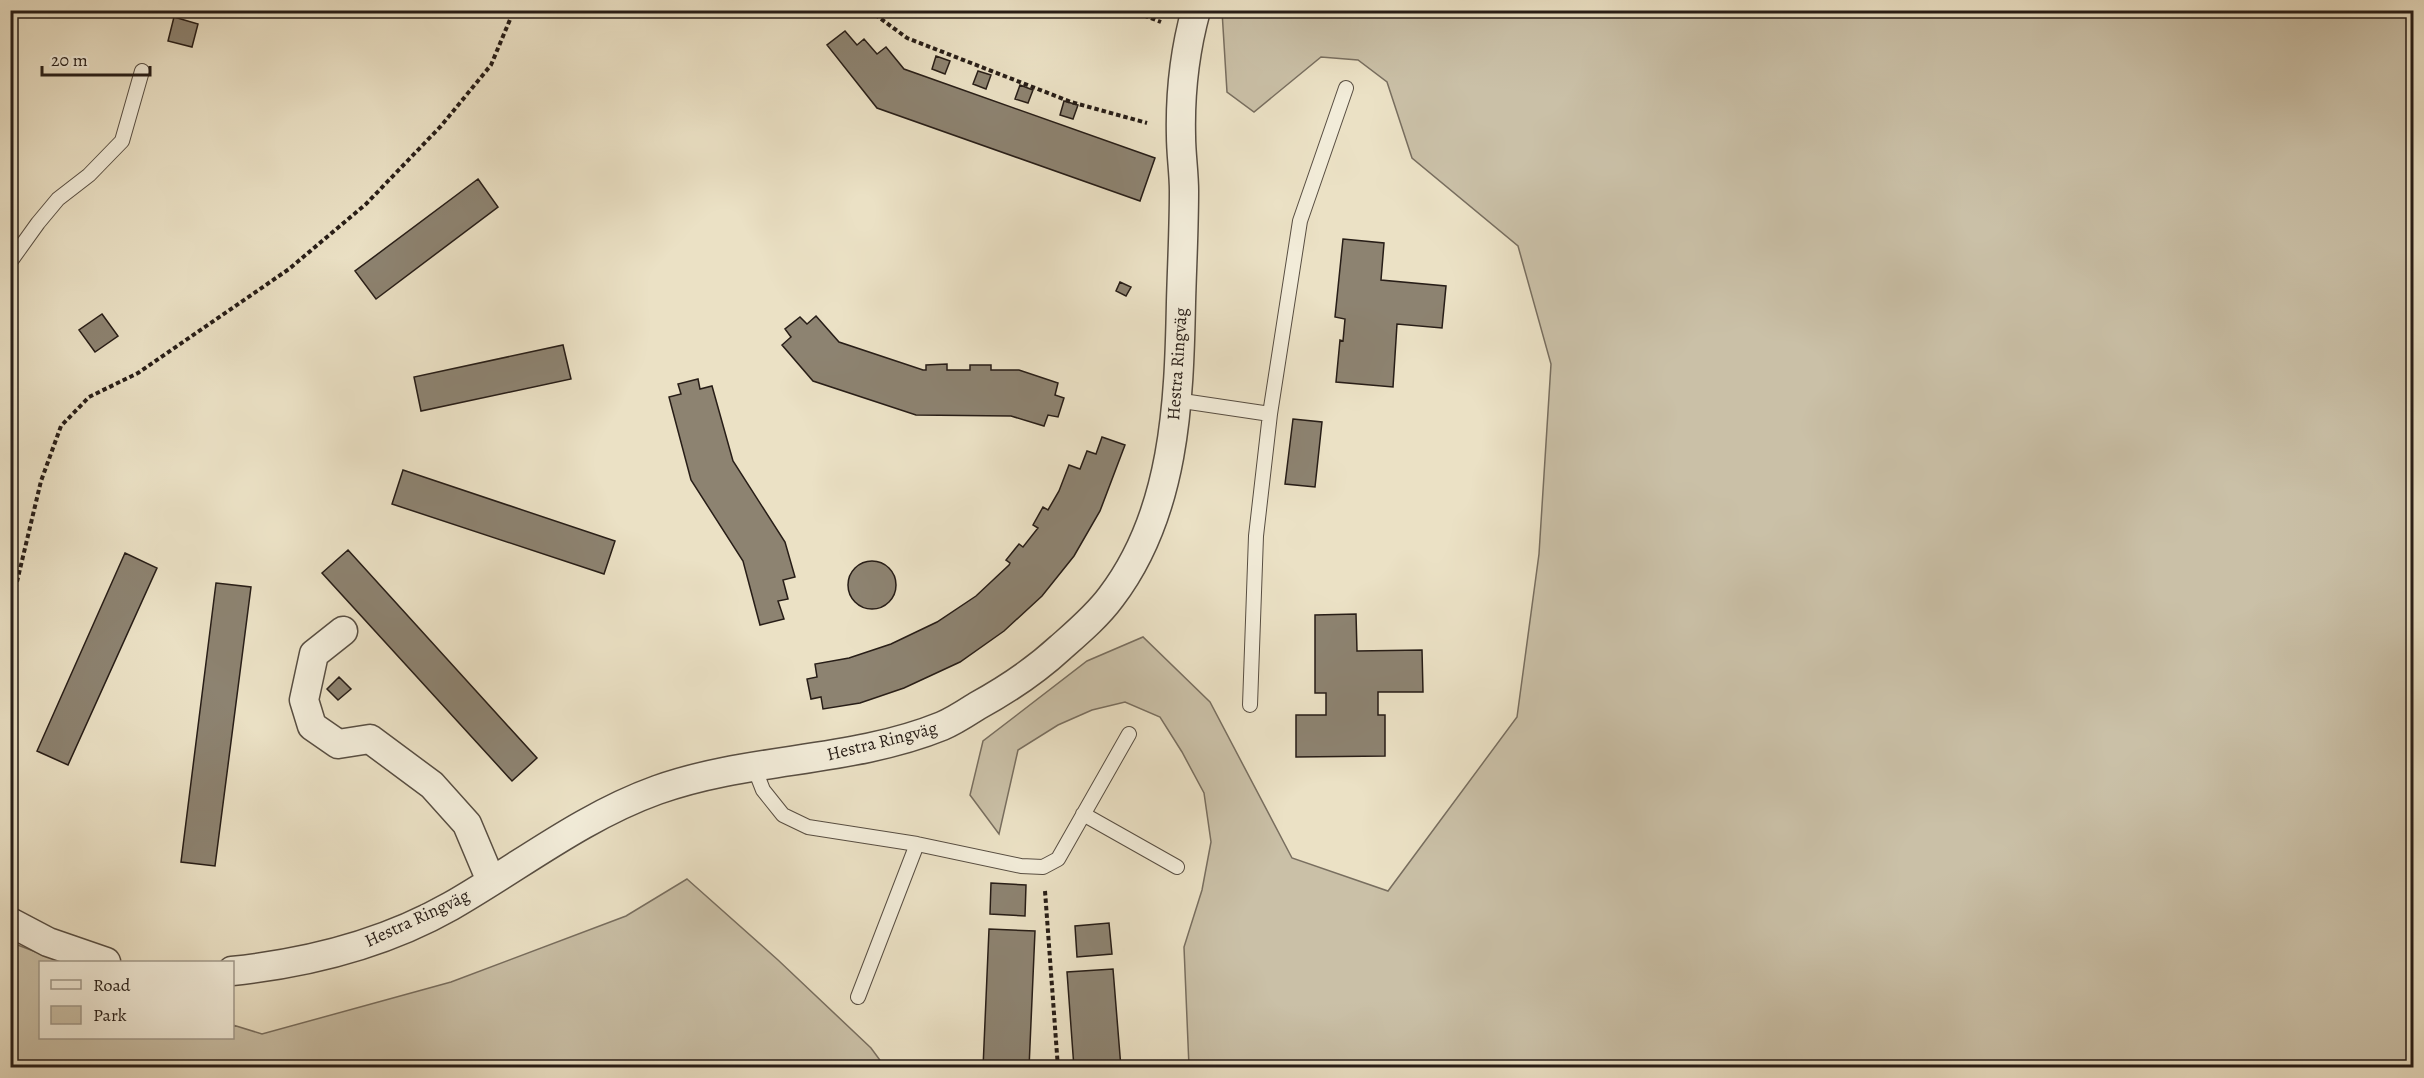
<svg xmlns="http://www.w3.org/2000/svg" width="2424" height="1078" viewBox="0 0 2424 1078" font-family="Alegreya,serif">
  <rect width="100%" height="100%" fill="#ebe1c5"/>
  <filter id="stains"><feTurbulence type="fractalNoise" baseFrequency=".00333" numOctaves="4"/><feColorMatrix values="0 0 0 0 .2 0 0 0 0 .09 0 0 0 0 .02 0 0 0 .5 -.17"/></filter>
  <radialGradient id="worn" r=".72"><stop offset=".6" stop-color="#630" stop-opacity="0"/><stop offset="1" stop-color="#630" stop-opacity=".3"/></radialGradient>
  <path fill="#cac0a7" stroke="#786e5f" stroke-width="1.5" d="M 1222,11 L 2413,11 L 2413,1067 L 1189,1067 L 1184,947 L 1202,890 L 1211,842 L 1204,793 L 1182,752 L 1160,717 L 1125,702 L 1092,710 L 1058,725 L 1018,750 L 999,834 L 970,795 L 983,741 L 1087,661 L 1143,637 L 1210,702 L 1292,858 L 1388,891 L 1517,717 L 1539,554 L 1551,364 L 1518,246 L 1412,158 L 1387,82 L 1358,60 L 1321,57 L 1254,112 L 1227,92 Z
    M 687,879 L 778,960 L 871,1048 L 885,1067 L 11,1067 L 10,942 L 62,962 L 40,962 L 40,1038 L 232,1038 L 233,1025 L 262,1034 L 451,982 L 626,916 Z"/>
  <path fill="#8d8371" stroke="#271d17" stroke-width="1.5" d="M 174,17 L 198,24 L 192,47 L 168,41 Z
    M 845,31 L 857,45 L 864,39 L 877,54 L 886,47 L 904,69 L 1155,158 L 1140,201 L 877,108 L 827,45 Z
    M 936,56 L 950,61 L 945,74 L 932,69 Z
    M 978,71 L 991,75 L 986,89 L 973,84 Z
    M 1020,85 L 1033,90 L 1028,103 L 1015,99 Z
    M 1064,101 L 1078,105 L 1073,119 L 1060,115 Z
    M 478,179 L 498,207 L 376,299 L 355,271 Z
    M 1343,239 L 1384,243 L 1381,280 L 1446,286 L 1442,328 L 1397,324 L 1393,387 L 1336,382 L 1340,340 L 1343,341 L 1345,319 L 1335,317 Z
    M 1120,282 L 1131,287 L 1126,296 L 1116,291 Z
    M 102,314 L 118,336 L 95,352 L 79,330 Z
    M 816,316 L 839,342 L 923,370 L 926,370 L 926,365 L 947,364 L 947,370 L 970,370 L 970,365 L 991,365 L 991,370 L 1019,370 L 1058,383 L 1055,395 L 1064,398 L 1058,417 L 1048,415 L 1044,426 L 1011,416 L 916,415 L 813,381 L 782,345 L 791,337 L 785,329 L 800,317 L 807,324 Z
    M 563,345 L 571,379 L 421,411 L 414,377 Z
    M 698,379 L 700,389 L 712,386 L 733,461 L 785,542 L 795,577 L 783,580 L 788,599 L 778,601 L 784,619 L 760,625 L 743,561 L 691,480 L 669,397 L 681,394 L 678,384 Z
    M 1293,419 L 1322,422 L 1315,487 L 1285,484 Z
    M 1102,437 L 1125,445 L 1100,511 L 1074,556 L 1042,596 L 1004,631 L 960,662 L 904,688 L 860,703 L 823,709 L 821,697 L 811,699 L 807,679 L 817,677 L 815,664 L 849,658 L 891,644 L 937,622 L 976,596 L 1009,565 L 1010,563 L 1006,560 L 1019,544 L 1023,547 L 1038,528 L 1033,525 L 1043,507 L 1048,510 L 1059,491 L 1069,465 L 1080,469 L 1087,451 L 1096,454 Z
    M 403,470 L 615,541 L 604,574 L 392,504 Z
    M 348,550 L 537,758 L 512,781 L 322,573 Z
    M 125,553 L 157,568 L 68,765 L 37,751 Z
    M848 585a24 24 0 1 1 48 0a24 24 0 1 1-48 0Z
    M 216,583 L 251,587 L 215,866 L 181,862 Z
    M 1356,614 L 1357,651 L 1422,650 L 1423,692 L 1378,692 L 1378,715 L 1385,715 L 1385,756 L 1296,757 L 1296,715 L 1326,715 L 1326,693 L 1315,693 L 1315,615 Z
    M 339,677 L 351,689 L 338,700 L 327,689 Z
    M 991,883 L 1026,885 L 1025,916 L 990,914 Z
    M 1109,923 L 1112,954 L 1077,957 L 1075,926 Z
    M 989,929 L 1035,931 L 1029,1068 L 983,1068 Z
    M 1113,969 L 1121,1068 L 1074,1068 L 1067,972 Z"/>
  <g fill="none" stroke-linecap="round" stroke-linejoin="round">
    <g stroke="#584e42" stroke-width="16">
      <path id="service" d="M 10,262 L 38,223 L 58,199 L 89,175 L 122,141 L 142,71
        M 1176,400 L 1270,414
        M 1250,705 L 1256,536 L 1270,414 L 1300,221 L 1346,88
        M 754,767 L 763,790 L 783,815 L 808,827 L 917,844 L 1021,866 L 1043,867 L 1058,859 L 1129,734
        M 1083,814 L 1177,867
        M 858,997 L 917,844"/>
    </g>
    <g stroke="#584e42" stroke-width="31">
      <path id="minor" d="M 343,631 L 314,654 L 304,700 L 312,726 L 338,744 L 370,739 L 432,785 L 467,824 L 491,881
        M 10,922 L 48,942 L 106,962
        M 232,971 C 308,963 384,944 451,906 C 519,867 582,817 657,790 C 749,757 851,763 942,726 C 954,721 966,713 977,706 C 1008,689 1035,671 1061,647 C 1078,632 1097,616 1111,597 C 1175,513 1179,403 1181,302 C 1182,265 1184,228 1184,191 C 1184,173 1181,154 1181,136 C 1180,95 1185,50 1196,10"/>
    </g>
    <path stroke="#271d17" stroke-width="4" stroke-dasharray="4.5 3" stroke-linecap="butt" d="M 869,10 L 907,38 L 1071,102 L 1147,123
      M 1130,10 L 1161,22
      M 10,611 L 41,481 L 61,426 L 89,397 L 138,373 L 289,269 L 366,204 L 441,126 L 491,65 L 514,10
      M 1045,891 L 1058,1068"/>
    <use href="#service" stroke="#f2ecd9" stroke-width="14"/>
    <use href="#minor" stroke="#f2ecd9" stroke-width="28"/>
  </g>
  <g text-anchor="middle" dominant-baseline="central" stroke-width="6" stroke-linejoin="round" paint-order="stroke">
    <g font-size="18" fill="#271d17" stroke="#f2ecd9">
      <text transform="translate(1177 364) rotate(-86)">Hestra Ringväg</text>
      <text transform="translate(882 741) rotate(-14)">Hestra Ringväg</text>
      <text transform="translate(417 918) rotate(-25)">Hestra Ringväg</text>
    </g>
  </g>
  <rect width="2424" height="1078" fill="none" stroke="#ebe1c5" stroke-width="36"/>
  <rect x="12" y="12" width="2400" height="1054" fill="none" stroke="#271d17" stroke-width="3"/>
  <rect x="18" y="18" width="2388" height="1042" fill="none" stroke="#271d17" stroke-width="1.5"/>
  <rect x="39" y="961" width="195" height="78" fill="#f2ecd9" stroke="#a1998b" stroke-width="1.5"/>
  <rect x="51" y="980" width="30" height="9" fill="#f2ecd9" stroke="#a1998b" stroke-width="1.5"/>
  <text x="93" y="991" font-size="18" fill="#271d17">Road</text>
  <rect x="51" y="1006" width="30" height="18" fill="#cac0a7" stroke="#a1998b" stroke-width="1.5"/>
  <text x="93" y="1021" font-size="18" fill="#271d17">Park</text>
  <path d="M42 66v9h108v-9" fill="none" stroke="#271d17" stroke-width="3"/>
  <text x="51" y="66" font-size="18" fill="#271d17" stroke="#f2ecd9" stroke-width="4.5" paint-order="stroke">20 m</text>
  <rect width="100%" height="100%" filter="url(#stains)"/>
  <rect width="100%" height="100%" fill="url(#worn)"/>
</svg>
